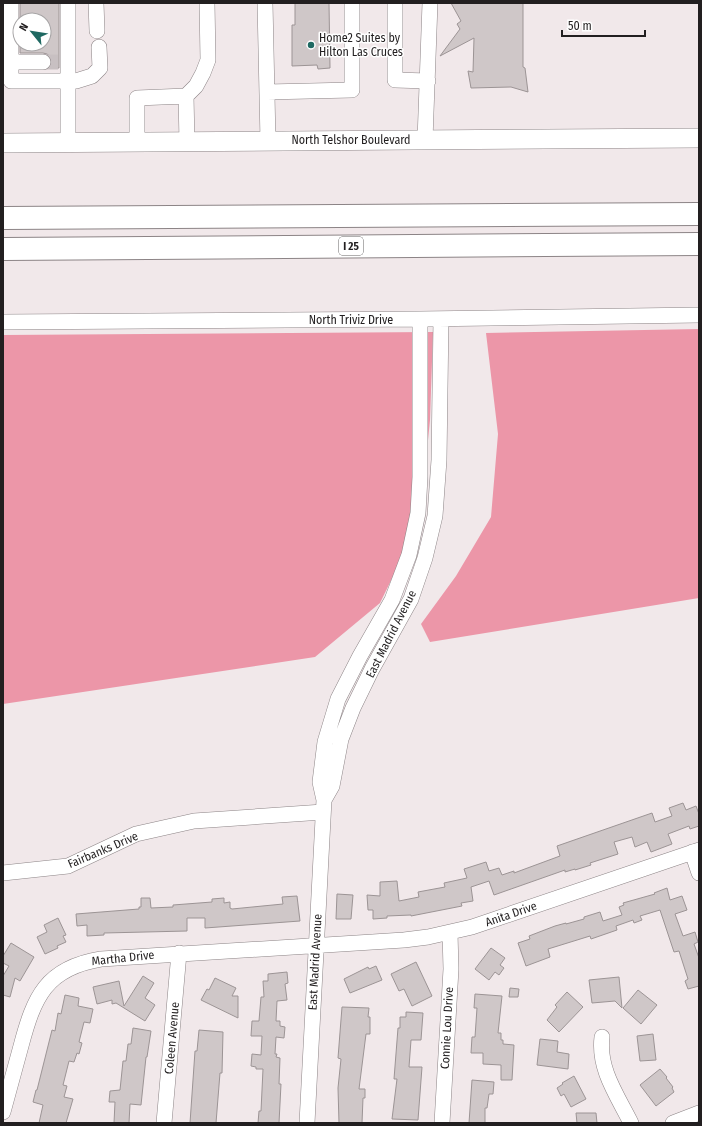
<svg xmlns="http://www.w3.org/2000/svg" width="702" height="1126" viewBox="0 0 702 1126" font-family="'Fira Sans Condensed',sans-serif">
  <rect width="100%" height="100%" fill="#f1e8ea"/>
  <path fill="#ec96a8" d="M 699,329 L 699,598 L 430,642 L 421,624 L 456,576 L 491,517 L 498,434 L 486,333 Z
    M 433,332 L 430,420 L 420,521 L 380,603 L 315,657 L 3,704 L 3,335 Z"/>
  <path fill="#cfc7c8" stroke="#9c9495" d="M 20,3 L 59,3 L 59,68 L 49,68 L 52,62 L 51,57 L 47,54 L 43,53 L 20,53 L 20,44 L 44,44 L 44,20 L 20,20 Z
    M 295,3 L 329,3 L 330,68 L 318,69 L 317,65 L 292,66 L 292,25 L 295,25 Z
    M 451,3 L 523,3 L 523,67 L 525,68 L 528,92 L 511,87 L 471,88 L 468,71 L 473,72 L 474,38 L 440,56 L 460,29 L 457,24 L 461,21 Z
    M 683,803 L 686,810 L 696,806 L 699,814 L 699,826 L 690,829 L 689,826 L 668,834 L 672,844 L 651,852 L 647,842 L 635,847 L 632,837 L 614,842 L 618,854 L 590,863 L 591,865 L 575,870 L 575,869 L 565,872 L 565,870 L 494,895 L 489,881 L 471,887 L 473,901 L 461,903 L 462,906 L 411,916 L 411,915 L 387,916 L 387,918 L 373,919 L 373,910 L 368,910 L 367,895 L 380,896 L 380,882 L 397,881 L 399,901 L 419,897 L 418,892 L 445,887 L 444,883 L 467,878 L 464,869 L 486,862 L 489,871 L 499,868 L 502,875 L 514,871 L 514,873 L 560,856 L 557,846 L 652,813 L 655,822 L 672,816 L 669,808 Z
    M 667,888 L 670,900 L 682,896 L 687,910 L 675,914 L 683,936 L 695,932 L 698,942 L 694,944 L 699,958 L 699,986 L 688,989 L 685,981 L 688,979 L 679,951 L 674,952 L 660,910 L 640,916 L 642,920 L 634,923 L 633,920 L 616,926 L 617,930 L 591,939 L 590,936 L 548,949 L 550,957 L 526,966 L 518,943 L 530,939 L 529,936 L 555,926 L 566,923 L 566,924 L 584,919 L 584,917 L 600,912 L 603,921 L 622,915 L 619,907 L 624,905 L 623,903 L 655,894 L 654,893 Z
    M 337,894 L 353,895 L 351,919 L 336,919 Z
    M 297,896 L 300,921 L 205,928 L 205,918 L 187,918 L 187,931 L 104,933 L 104,935 L 87,936 L 87,925 L 77,926 L 76,914 L 139,909 L 139,907 L 141,907 L 141,898 L 150,898 L 151,908 L 173,907 L 173,905 L 212,902 L 212,899 L 224,898 L 224,903 L 230,902 L 230,908 L 232,909 L 283,904 L 282,897 Z
    M 58,918 L 66,935 L 63,936 L 66,942 L 57,946 L 58,948 L 45,954 L 37,937 L 47,932 L 44,925 Z
    M 11,943 L 34,957 L 20,981 L 15,978 L 10,997 L 3,995 L 3,976 L 9,966 L 3,963 L 3,956 Z
    M 491,948 L 505,958 L 500,965 L 504,968 L 499,975 L 495,972 L 489,980 L 475,969 Z
    M 416,962 L 432,996 L 412,1006 L 404,989 L 399,991 L 391,974 Z
    M 376,966 L 382,980 L 350,993 L 344,979 L 368,967 L 369,969 Z
    M 287,972 L 288,983 L 285,984 L 287,1000 L 277,1001 L 276,1021 L 280,1021 L 280,1026 L 285,1027 L 284,1038 L 276,1037 L 275,1054 L 277,1054 L 276,1057 L 280,1058 L 279,1084 L 281,1084 L 279,1123 L 258,1123 L 259,1111 L 261,1111 L 263,1069 L 256,1069 L 256,1067 L 251,1066 L 252,1054 L 261,1055 L 262,1036 L 251,1036 L 252,1021 L 259,1021 L 261,997 L 264,997 L 263,981 L 268,981 L 268,974 Z
    M 143,976 L 154,983 L 145,998 L 155,1005 L 145,1021 L 116,1003 L 112,1004 L 112,1000 L 97,1004 L 93,987 L 119,981 L 124,1006 Z
    M 619,977 L 622,1008 L 615,1001 L 592,1003 L 589,980 Z
    M 215,978 L 236,988 L 232,996 L 238,996 L 238,1018 L 201,1000 L 207,989 L 209,990 Z
    M 510,988 L 519,989 L 518,997 L 509,997 Z
    M 638,990 L 657,1005 L 641,1024 L 623,1008 Z
    M 567,992 L 583,1007 L 559,1032 L 547,1020 L 557,1007 L 555,1005 Z
    M 475,994 L 502,996 L 498,1033 L 501,1033 L 501,1040 L 503,1040 L 503,1044 L 514,1045 L 512,1080 L 501,1080 L 501,1065 L 483,1064 L 483,1053 L 471,1053 L 472,1037 L 475,1037 L 477,1008 L 474,1008 Z
    M 65,995 L 79,998 L 78,1006 L 93,1009 L 90,1023 L 84,1022 L 79,1042 L 82,1043 L 79,1054 L 77,1053 L 74,1062 L 69,1061 L 63,1085 L 67,1086 L 64,1097 L 73,1099 L 66,1123 L 39,1123 L 43,1105 L 33,1102 L 36,1090 L 37,1090 L 52,1030 L 55,1031 L 58,1013 L 61,1014 Z
    M 342,1007 L 369,1008 L 368,1017 L 370,1017 L 370,1034 L 366,1034 L 359,1089 L 365,1089 L 365,1098 L 363,1098 L 362,1123 L 339,1123 L 338,1088 L 341,1059 L 338,1058 Z
    M 406,1012 L 423,1013 L 421,1040 L 411,1040 L 409,1067 L 422,1067 L 418,1120 L 392,1119 L 397,1079 L 394,1079 L 398,1028 L 400,1028 L 400,1017 L 406,1017 Z
    M 133,1028 L 151,1031 L 147,1057 L 146,1057 L 141,1105 L 130,1104 L 129,1123 L 114,1123 L 115,1102 L 109,1102 L 110,1091 L 120,1090 L 123,1061 L 126,1061 L 128,1044 L 131,1044 Z
    M 199,1030 L 223,1032 L 222,1073 L 220,1073 L 216,1123 L 190,1123 L 195,1051 L 197,1051 Z
    M 653,1034 L 656,1060 L 640,1061 L 637,1036 Z
    M 540,1039 L 558,1041 L 557,1052 L 569,1054 L 568,1069 L 537,1065 Z
    M 660,1069 L 667,1077 L 666,1078 L 673,1087 L 672,1088 L 674,1092 L 656,1106 L 640,1085 Z
    M 574,1076 L 586,1099 L 571,1107 L 564,1094 L 561,1096 L 557,1088 L 563,1084 L 562,1083 Z
    M 472,1080 L 494,1082 L 493,1094 L 489,1094 L 487,1108 L 485,1108 L 485,1123 L 469,1123 Z
    M 576,1113 L 596,1113 L 597,1123 L 577,1123 Z"/>
  <g fill="none" stroke-linecap="round" stroke-linejoin="round">
    <path stroke="#c8c0c2" stroke-width="15" stroke-dasharray="15 8" stroke-linecap="butt" d="M 43,62 L 61,62"/>
    <g stroke="#8c8486" stroke-width="16">
      <path id="minor" d="M 11,3 L 11,81 L 76,81 L 92,76 L 100,68 L 99,47
        M 96,3 L 97,31
        M 265,3 L 268,141
        M 395,3 L 395,80 L 428,81
        M 11,62 L 43,62
        M 267,92 L 352,90 L 352,3
        M 186,96 L 196,86 L 203,73 L 208,60 L 207,3
        M 425,140 L 430,3
        M 68,142 L 68,3
        M 137,142 L 137,98 L 186,96 L 187,142
        M 3,322 L 420,319 L 699,315
        M 324,800 L 332,786 L 341,739 L 353,708 L 372,669 L 411,599 L 425,558 L 435,516 L 439,460 L 441,319
        M 692,852 L 699,873
        M 3,873 L 68,866 L 136,834 L 194,821 L 323,812
        M 602,1037 C 598,1069 617,1095 631,1123
        M 3,1112 C 9,1090 15,1068 21,1046 C 34,997 46,968 101,959 L 404,940 L 428,937 L 472,927 L 699,850
        M 164,1123 L 179,953
        M 307,1123 L 324,800 L 320,782 L 325,742 L 338,699 L 360,656 L 392,600 L 409,555 L 418,513 L 420,477 L 420,319
        M 442,1123 L 451,969 L 450,933
        M 673,1123 L 699,1113"/>
    </g>
    <g stroke="#8c8486" stroke-width="20">
      <path id="major" d="M 3,143 L 699,138"/>
    </g>
    <g stroke="#8c8486" stroke-width="24">
      <path id="highway" d="M 3,218 L 699,214
        M 3,249 L 699,244"/>
    </g>
    <use href="#minor" stroke="#fff" stroke-width="15"/>
    <use href="#major" stroke="#fff" stroke-width="19"/>
    <use href="#highway" stroke="#fff" stroke-width="22"/>
  </g>
  <circle fill="#1f6962" stroke="#fff" stroke-width="1.5" cx="311" cy="45" r="4"/>
  <g text-anchor="middle" dominant-baseline="central" stroke-width="3" stroke-linejoin="round" paint-order="stroke">
    <rect fill="#fff" stroke="#646263" stroke-width="1" x="339" y="237" width="24" height="18" rx="3"/>
    <g font-size="11" font-weight="bold" fill="#221f20">
      <text x="351" y="246">I 25</text>
    </g>
    <g font-size="12" fill="#221f20" stroke="#fff" text-anchor="start">
      <text x="319" y="38">Home2 Suites by<tspan x="319" dy="14">Hilton Las Cruces</tspan></text>
    </g>
    <g font-size="12" fill="#221f20" stroke="#fff">
      <text x="351" y="140">North Telshor Boulevard</text>
      <text x="351" y="320">North Triviz Drive</text>
      <text transform="translate(391 634) rotate(-63)">East Madrid Avenue</text>
      <text transform="translate(103 850) rotate(-23)">Fairbanks Drive</text>
      <text transform="translate(511 914) rotate(-19)">Anita Drive</text>
      <text transform="translate(123 958) rotate(-6)">Martha Drive</text>
      <text transform="translate(315 962) rotate(-87)">East Madrid Avenue</text>
      <text transform="translate(447 1028) rotate(-87)">Connie Lou Drive</text>
      <text transform="translate(172 1038) rotate(-85)">Coleen Avenue</text>
    </g>
  </g>
  <rect width="702" height="1126" fill="none" stroke="#221f20" stroke-width="8"/>
  <g transform="translate(32 32) rotate(300)"><circle r="19" fill="#ffffff" stroke="#a7a5a6"/>
  <path d="M0-3L7 15L0 10L-7 15Z" fill="#1f6962"/>
  <text y="-6" font-size="11" font-weight="bold" text-anchor="middle" fill="#221f20">N</text>
  </g>
  <path d="M562 30v6h83v-6" fill="none" stroke="#221f20" stroke-width="2"/>
  <text x="568" y="30" font-size="12" fill="#221f20" stroke="#ffffff" stroke-width="3" paint-order="stroke">50 m</text>
</svg>
